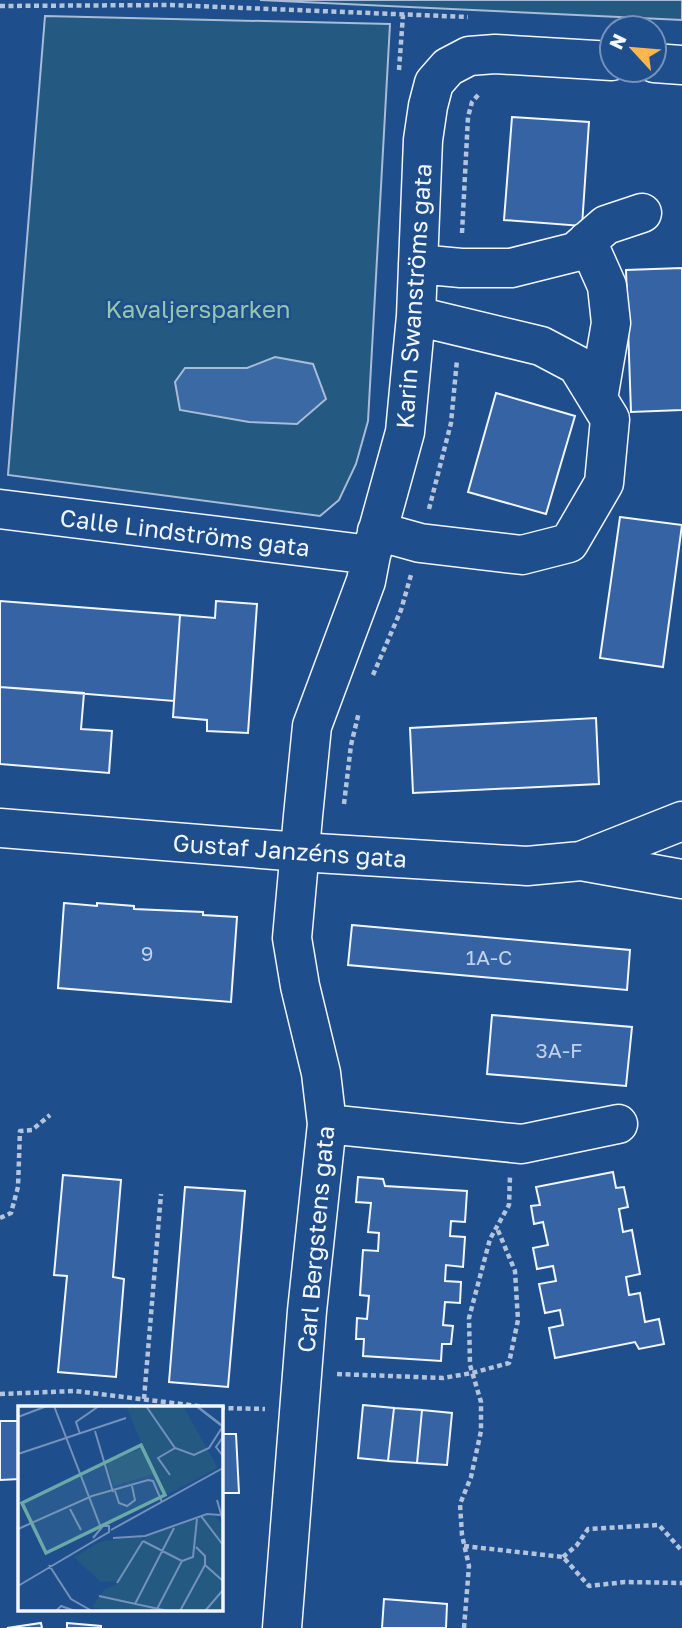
<svg xmlns="http://www.w3.org/2000/svg" width="682" height="1628" viewBox="0 0 682 1628" font-family="'Golos Text',sans-serif">
  <rect width="100%" height="100%" fill="#1f4e8c"/>
  <path fill="#245a82" stroke="#a8bbd7" stroke-width="2" d="M 260,0 L 682,0 L 682,20 Z
    M 45,16 L 390,24 L 368,421 L 356,464 L 339,500 L 320,516 L 8,475 Z"/>
  <path fill="#3b69a3" stroke="#a8bbd7" stroke-width="2" d="M 275,357 L 313,364 L 326,399 L 297,424 L 249,422 L 180,410 L 175,382 L 185,368 L 247,368 Z"/>
  <path fill="#3563a3" stroke="#f2f6ff" stroke-width="2" d="M 512,117 L 589,122 L 582,226 L 504,220 Z
    M 682,268 L 682,410 L 631,412 L 626,270 Z
    M 496,393 L 575,416 L 546,514 L 468,492 Z
    M 620,517 L 682,525 L 663,667 L 600,658 Z
    M 0,601 L 180,615 L 174,701 L 0,687 Z
    M 216,601 L 257,604 L 248,733 L 207,731 L 207,720 L 173,717 L 180,615 L 215,618 Z
    M 0,687 L 84,693 L 81,729 L 112,731 L 109,773 L 0,764 Z
    M 596,718 L 599,784 L 413,793 L 410,728 Z
    M 64,903 L 97,906 L 97,903 L 134,906 L 134,909 L 203,912 L 203,915 L 237,917 L 231,1002 L 58,988 Z
    M 352,925 L 630,950 L 627,990 L 348,965 Z
    M 492,1015 L 632,1027 L 626,1086 L 487,1074 Z
    M 613,1172 L 616,1188 L 624,1187 L 628,1207 L 619,1209 L 623,1232 L 632,1230 L 640,1274 L 626,1277 L 629,1295 L 640,1293 L 645,1322 L 659,1319 L 664,1344 L 639,1349 L 635,1342 L 555,1358 L 549,1328 L 563,1325 L 560,1310 L 545,1313 L 539,1284 L 556,1281 L 553,1266 L 537,1269 L 533,1248 L 548,1245 L 543,1222 L 534,1224 L 531,1206 L 540,1205 L 536,1187 Z
    M 63,1175 L 121,1180 L 113,1277 L 124,1279 L 116,1377 L 58,1372 L 67,1276 L 54,1275 Z
    M 358,1177 L 383,1179 L 385,1186 L 467,1191 L 465,1222 L 451,1221 L 450,1236 L 465,1237 L 463,1267 L 446,1265 L 445,1281 L 461,1282 L 460,1303 L 445,1302 L 443,1325 L 453,1326 L 451,1344 L 442,1344 L 441,1361 L 363,1356 L 364,1339 L 356,1339 L 357,1318 L 367,1319 L 369,1296 L 360,1295 L 363,1250 L 378,1251 L 379,1233 L 368,1232 L 371,1203 L 356,1202 Z
    M 185,1187 L 245,1191 L 228,1387 L 169,1382 Z
    M 363,1405 L 394,1408 L 388,1461 L 358,1458 Z
    M 394,1408 L 422,1410 L 417,1463 L 388,1461 Z
    M 422,1410 L 452,1413 L 447,1465 L 417,1463 Z
    M 0,1421 L 19,1421 L 19,1479 L 0,1480 Z
    M 220,1434 L 236,1434 L 239,1493 L 220,1493 Z
    M 384,1599 L 447,1604 L 446,1628 L 382,1628 Z
    M 41,1623 L 42,1628 L 7,1628 Z
    M 67,1623 L 101,1626 L 101,1628 L 67,1628 Z"/>
  <g fill="none" stroke-linecap="round" stroke-linejoin="round">
    <g stroke="#f2f6ff" stroke-width="41">
      <path id="minor" d="M 654,63 L 682,65
        M 587,241 L 607,286 L 611,323 L 598,399
        M 418,264 L 461,268 L 511,268 L 575,252 L 606,225 L 642,213
        M 0,509 L 371,555
        M 377,531 L 420,543 L 522,555 L 569,543 L 604,483 L 610,419 L 577,365 L 541,346 L 416,316
        M 327,1124 L 522,1144 L 618,1124
        M 282,1628 L 307,1311 L 327,1124 L 321,1073 L 300,986 L 292,938 L 303,816 L 312,726 L 366,581 L 371,555 L 405,432 L 416,316 L 423,140 L 428,106 L 434,83 L 448,67 L 469,56 L 495,54 L 612,61"/>
    </g>
    <g stroke="#f2f6ff" stroke-width="41">
      <path id="major" d="M 0,828 L 300,852 L 527,866 L 581,861 L 682,821
        M 581,861 L 682,879"/>
    </g>
    <path stroke="#b3c4dc" stroke-width="4.5" stroke-dasharray="5 3.5" stroke-linecap="butt" d="M 0,6 L 171,5 L 468,17
      M 616,23 L 653,24
      M 399,70 L 403,15
      M 462,233 L 468,117 L 472,102 L 479,94
      M 429,509 L 451,423 L 457,360
      M 373,675 L 401,610 L 411,575
      M 344,804 L 351,745 L 359,712
      M 0,1218 L 11,1213 L 18,1187 L 20,1131 L 32,1130 L 50,1115
      M 337,1374 L 443,1378 L 472,1373 L 509,1363 L 518,1320 L 515,1271 L 497,1228
      M 0,1394 L 75,1391 L 214,1408
      M 144,1399 L 161,1194
      M 220,1408 L 265,1409
      M 464,1546 L 563,1557 L 589,1586 L 625,1582 L 682,1583
      M 563,1557 L 577,1545 L 588,1529 L 659,1525 L 682,1551
      M 464,1628 L 469,1566 L 462,1535 L 460,1504 L 471,1477 L 481,1431 L 481,1402 L 470,1365 L 469,1318 L 490,1239 L 509,1205 L 510,1176"/>
    <use href="#minor" stroke="#1f4e8c" stroke-width="38"/>
    <use href="#major" stroke="#1f4e8c" stroke-width="38"/>
  </g>
  <g text-anchor="middle" dominant-baseline="central" stroke-width="5" stroke-linejoin="round" paint-order="stroke">
    <g font-size="21" fill="#c3d1e8">
      <text x="147" y="953">9</text>
      <text x="489" y="957">1A-C</text>
      <text x="559" y="1050">3A-F</text>
    </g>
    <g font-size="24" fill="#f2f6ff" stroke="#1f4e8c">
      <text transform="translate(413 296) rotate(-86)">Karin Swanströms gata</text>
      <text transform="translate(185 532) rotate(7)">Calle Lindströms gata</text>
      <text transform="translate(290 850) rotate(4)">Gustaf Janzéns gata</text>
      <text transform="translate(315 1239) rotate(-85)">Carl Bergstens gata</text>
    </g>
    <g font-size="24" fill="#97c8a6" stroke="#1f4e8c">
      <text x="198" y="308">Kavaljersparken</text>
    </g>
  </g>
  <g transform="translate(18 1406)">
    <rect width="205" height="205" fill="#1f4e8c"/>
    <path d="M 108,0 L 165,0 L 200,62 L 146,90 ZM 123,43 L 135,68 L 96,80 L 88,56 ZM 188,110 L 197,110 L 205,120 L 205,205 L 94,205 L 74,201 L 86,184 L 99,178 L 100,175 L 83,176 L 56,151 L 84,135 L 125,131 L 116,152 L 128,130 Z" fill="#245a82"/>
    <path fill="none" stroke="#7391ba" stroke-width="2" d="M 36,0 L 83,122M 128,0 L 157,42 L 176,49 L 191,42 L 205,20M 178,0 L 205,21M 179,0 L 205,20M 0,11 L 29,0M 77,25 L 95,86M 62,28 L 58,16 L 81,0M 205,31 L 198,41 L 205,50M 0,48 L 108,12M 152,69 L 140,52 L 157,42M 97,85 L 101,97 L 109,100 L 117,94 L 114,80M 199,94 L 205,115M 52,103 L 63,124M 183,110 L 205,139M 0,123 L 74,90 L 130,74 L 135,75 L 144,96M 93,124 L 205,62M 95,132 L 127,130 L 189,108 L 202,109M 125,135 L 164,155 L 139,203M 178,141 L 187,150 L 187,159 L 205,175M 164,155 L 175,151 L 179,113M 31,159 L 53,193 L 74,205M 99,177 L 125,135M 0,180 L 91,126 L 91,120 L 85,120 L 75,132M 81,190 L 150,205M 117,198 L 156,122M 38,205 L 43,200 L 57,205M 162,205 L 187,159M 187,205 L 205,184"/>
    <path fill="#6aa9a8" fill-opacity="0.15" stroke="#6aa9a8" stroke-width="3.5" d="M 123,39 L 147,89 L 28,147 L 4,97 Z"/>
    <rect width="205" height="205" fill="none" stroke="#f2f6ff" stroke-width="3.5"/>
  </g>
  <g transform="translate(633 49) rotate(296)"><circle r="33" fill="#1f4e8c" stroke="#7391ba" stroke-width="2"/>
  <path d="M0-5L12 26L0 18L-12 26Z" fill="#ffb74d"/>
  <text y="-10" font-size="19" font-weight="bold" text-anchor="middle" fill="#f2f6ff">N</text>
  </g>
</svg>
